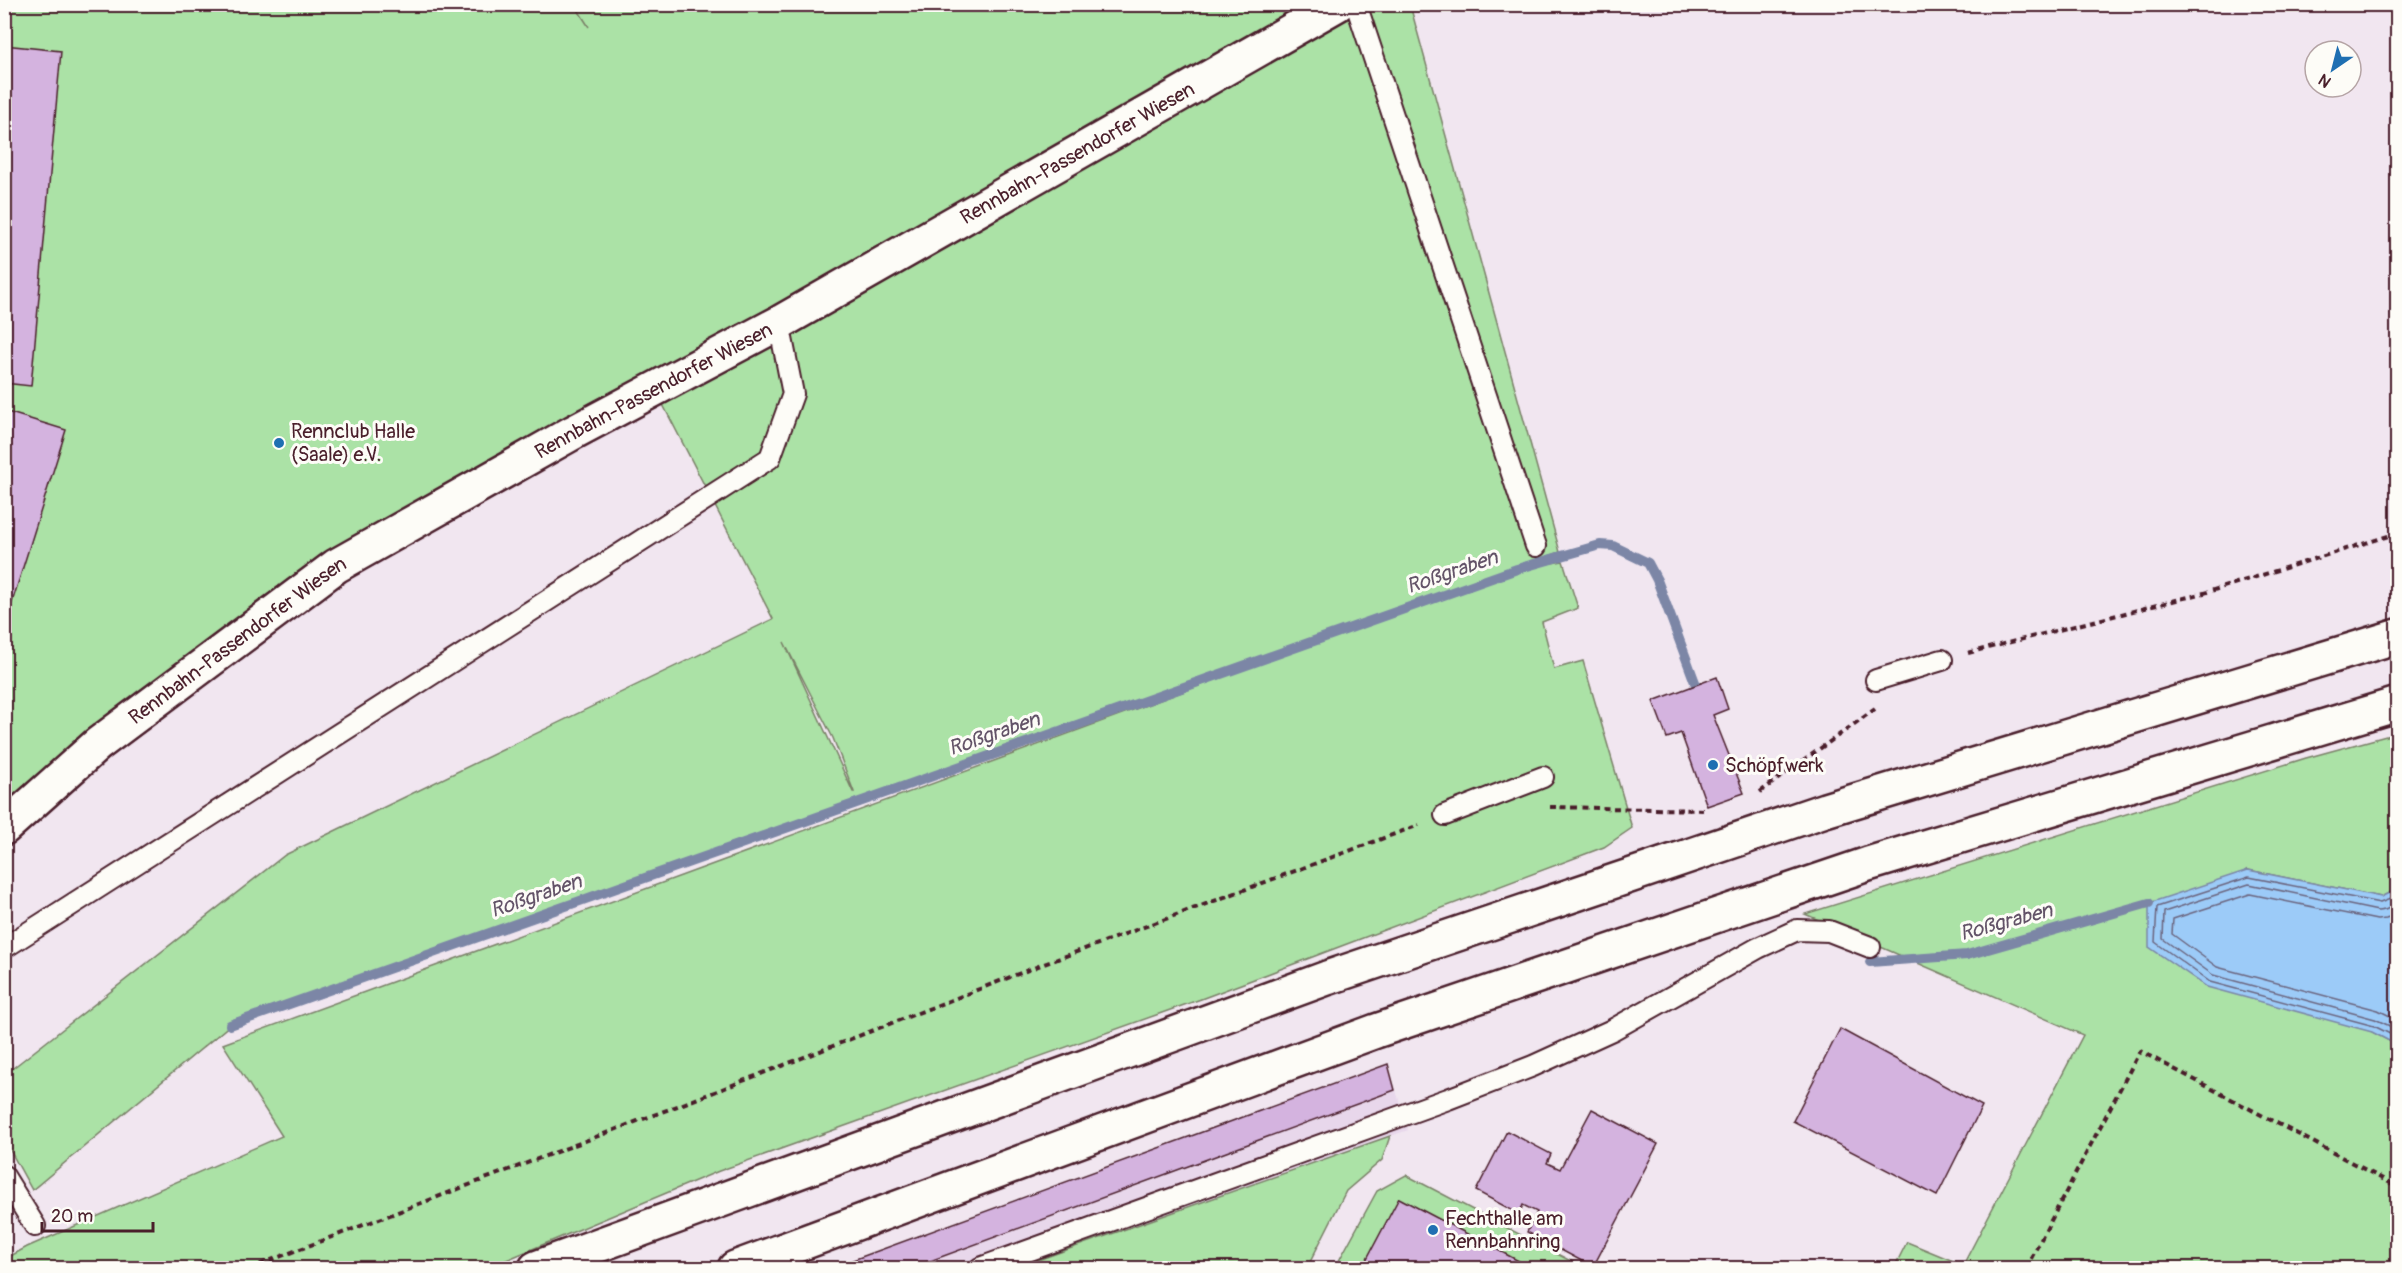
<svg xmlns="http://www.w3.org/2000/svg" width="2402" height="1273" viewBox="0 0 2402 1273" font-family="Pangolin,sans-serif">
  <rect width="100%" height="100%" fill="#f1e6f0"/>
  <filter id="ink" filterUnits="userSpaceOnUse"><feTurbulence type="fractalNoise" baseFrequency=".0167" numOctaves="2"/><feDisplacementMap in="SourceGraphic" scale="12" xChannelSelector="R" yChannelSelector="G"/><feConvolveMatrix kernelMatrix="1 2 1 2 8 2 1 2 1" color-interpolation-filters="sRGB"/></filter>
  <g filter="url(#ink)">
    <path fill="#e8d7eb" d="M 1388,1064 L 1408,1130 L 1015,1268 L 831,1268 Z"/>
    <path fill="#abe2a6" stroke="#7a8068" stroke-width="1.5" fill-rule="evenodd" d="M 574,4 L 589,27 L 575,5 L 1335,5 L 337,559 L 5,822 L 5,5 Z
      M 1339,5 L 1410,5 L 1560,552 L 859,804 L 230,1025 L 32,1190 L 5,1141 L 4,1075 L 285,855 L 773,619 L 656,391 ZM 784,642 L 833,738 L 854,792 L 853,792 Z
      M 1563,561 L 1578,608 L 1542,622 L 1554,669 L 1583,661 L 1632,828 L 1604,847 L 1201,999 L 719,1171 L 487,1268 L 5,1268 L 5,1259 L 27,1247 L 282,1136 L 223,1044 L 1517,569 Z
      M 2397,733 L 2397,889 L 2381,897 L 2248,870 L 2372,1032 L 2397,1045 L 2397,1268 L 1894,1268 L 1907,1242 L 1963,1265 L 2083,1035 L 1805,914 L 2306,758 Z
      M 1390,1136 L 1382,1160 L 1346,1191 L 1307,1268 L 1015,1268 Z
      M 1406,1175 L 1584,1268 L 1335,1268 L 1377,1191 Z"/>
    <path fill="#9ccbf8" stroke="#7b86a6" stroke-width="1.5" d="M 2248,870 L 2381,897 L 2397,889 L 2397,1045 L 2372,1032 L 2207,987 L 2149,947 L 2149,903 Z"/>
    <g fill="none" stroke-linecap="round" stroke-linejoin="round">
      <path stroke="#6b647d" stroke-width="1.5" d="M 2398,896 L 2380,903 L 2249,877 L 2157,907 L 2155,942 L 2210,982 L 2374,1026 L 2398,1038
        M 2398,904 L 2385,910 L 2378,911 L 2249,884 L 2164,912 L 2163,939 L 2213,975 L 2375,1019 L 2398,1030
        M 2398,914 L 2386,919 L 2377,920 L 2250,894 L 2173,919 L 2172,934 L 2217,967 L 2378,1010 L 2398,1020"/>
      <path stroke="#7b86a6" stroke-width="10" d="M 1870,962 L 1967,955 L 2149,903
        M 230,1025 L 1517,569 L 1600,545 L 1613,546 L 1648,563 L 1657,580 L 1696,685"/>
    </g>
    <path fill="#d4b3df" stroke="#4a1f2b" stroke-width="1.5" d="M 4,45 L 61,51 L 31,386 L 4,383 Z
      M 4,411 L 66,430 L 4,628 Z
      M 1717,677 L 1728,709 L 1713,715 L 1744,793 L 1707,806 L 1681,733 L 1667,738 L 1653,701 Z
      M 1840,1029 L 1982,1106 L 1937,1196 L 1793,1121 Z
      M 1388,1064 L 1395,1090 L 911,1268 L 831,1268 Z
      M 1592,1109 L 1658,1144 L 1593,1267 L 1527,1232 L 1537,1212 L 1523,1205 L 1519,1214 L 1476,1191 L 1507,1131 L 1551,1154 L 1547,1163 L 1560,1169 Z
      M 1399,1198 L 1532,1268 L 1362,1268 Z"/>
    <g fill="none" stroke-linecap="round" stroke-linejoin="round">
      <g stroke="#4a1f2b" stroke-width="24">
        <path id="lane" d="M 1356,4 L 1536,546
          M 1876,680 L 1942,660
          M 1445,815 L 1543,777
          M 4,948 L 770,458 L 793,394 L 779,323
          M 4,1176 L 35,1226
          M 980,1268 L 1448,1099 L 1533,1066 L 1612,1030 L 1758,948 L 1797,930 L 1829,931 L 1870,947"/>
      </g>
      <g stroke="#4a1f2b" stroke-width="38">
        <g id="street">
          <path id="s1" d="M 4,828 L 98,744 L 336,566 L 574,432 L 779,323 L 1338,4"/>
        </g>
      </g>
      <g stroke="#4a1f2b" stroke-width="38">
        <path id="highway" d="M 536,1268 L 1327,978 L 1825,810 L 2398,636
          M 735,1268 L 1376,1031 L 1868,864 L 2398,704"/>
      </g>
      <path stroke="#4a1f2b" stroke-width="4" stroke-dasharray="6 4.5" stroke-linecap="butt" d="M 1968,653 L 2204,593 L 2398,533
        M 1760,792 L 1875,709
        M 1550,807 L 1704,810
        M 250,1268 L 717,1091 L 1036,967 L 1419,825
        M 2026,1268 L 2140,1051 L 2398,1187"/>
      <use href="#lane" stroke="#fdfcf7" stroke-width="20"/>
      <use href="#street" stroke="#fdfcf7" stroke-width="33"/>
      <use href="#highway" stroke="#fdfcf7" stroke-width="33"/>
    </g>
  </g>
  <g fill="#1f6fb2" stroke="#fdfcf7" stroke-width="2">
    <circle cx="279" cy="443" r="6"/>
    <circle cx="1713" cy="765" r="6"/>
    <circle cx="1433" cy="1230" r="6"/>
  </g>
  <g text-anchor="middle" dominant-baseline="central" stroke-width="6" stroke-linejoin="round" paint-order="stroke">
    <g font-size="20" fill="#4a1f2b" stroke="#fdfcf7">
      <text stroke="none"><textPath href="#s1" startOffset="1272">Rennbahn-Passendorfer Wiesen</textPath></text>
      <text stroke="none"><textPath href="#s1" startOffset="786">Rennbahn-Passendorfer Wiesen</textPath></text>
      <text stroke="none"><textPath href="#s1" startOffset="300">Rennbahn-Passendorfer Wiesen</textPath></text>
    </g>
    <g font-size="20" fill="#4a1f2b" stroke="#fdfcf7" text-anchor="start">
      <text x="291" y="431">Rennclub Halle<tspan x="291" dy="23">(Saale) e.V.</tspan></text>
      <text x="1725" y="765">Schöpfwerk</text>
      <text x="1445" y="1218">Fechthalle am<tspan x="1445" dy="23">Rennbahnring</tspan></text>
    </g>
    <g font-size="21" font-style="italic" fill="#635368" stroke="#fdfcf7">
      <text transform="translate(1452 572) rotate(-19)">Roßgraben</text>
      <text transform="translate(994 734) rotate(-19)">Roßgraben</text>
      <text transform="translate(536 896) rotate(-19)">Roßgraben</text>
      <text transform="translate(2006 922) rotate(-15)">Roßgraben</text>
    </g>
  </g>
  <rect width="2402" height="1273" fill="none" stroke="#fdfcf7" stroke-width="24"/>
  <rect x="12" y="12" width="2378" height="1249" fill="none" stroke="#4a1f2b" stroke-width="2" filter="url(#ink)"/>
  <g transform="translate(2333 69) rotate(215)"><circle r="28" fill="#fdfcf7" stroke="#b5a4a5" stroke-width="1.5"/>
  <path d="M0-4.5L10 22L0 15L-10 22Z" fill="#1f6fb2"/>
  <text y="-9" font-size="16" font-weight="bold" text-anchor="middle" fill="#4a1f2b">N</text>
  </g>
  <path d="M42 1222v9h111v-9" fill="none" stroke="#4a1f2b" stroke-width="3"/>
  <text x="51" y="1222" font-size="18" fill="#4a1f2b" stroke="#fdfcf7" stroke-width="4.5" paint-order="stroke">20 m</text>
</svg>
